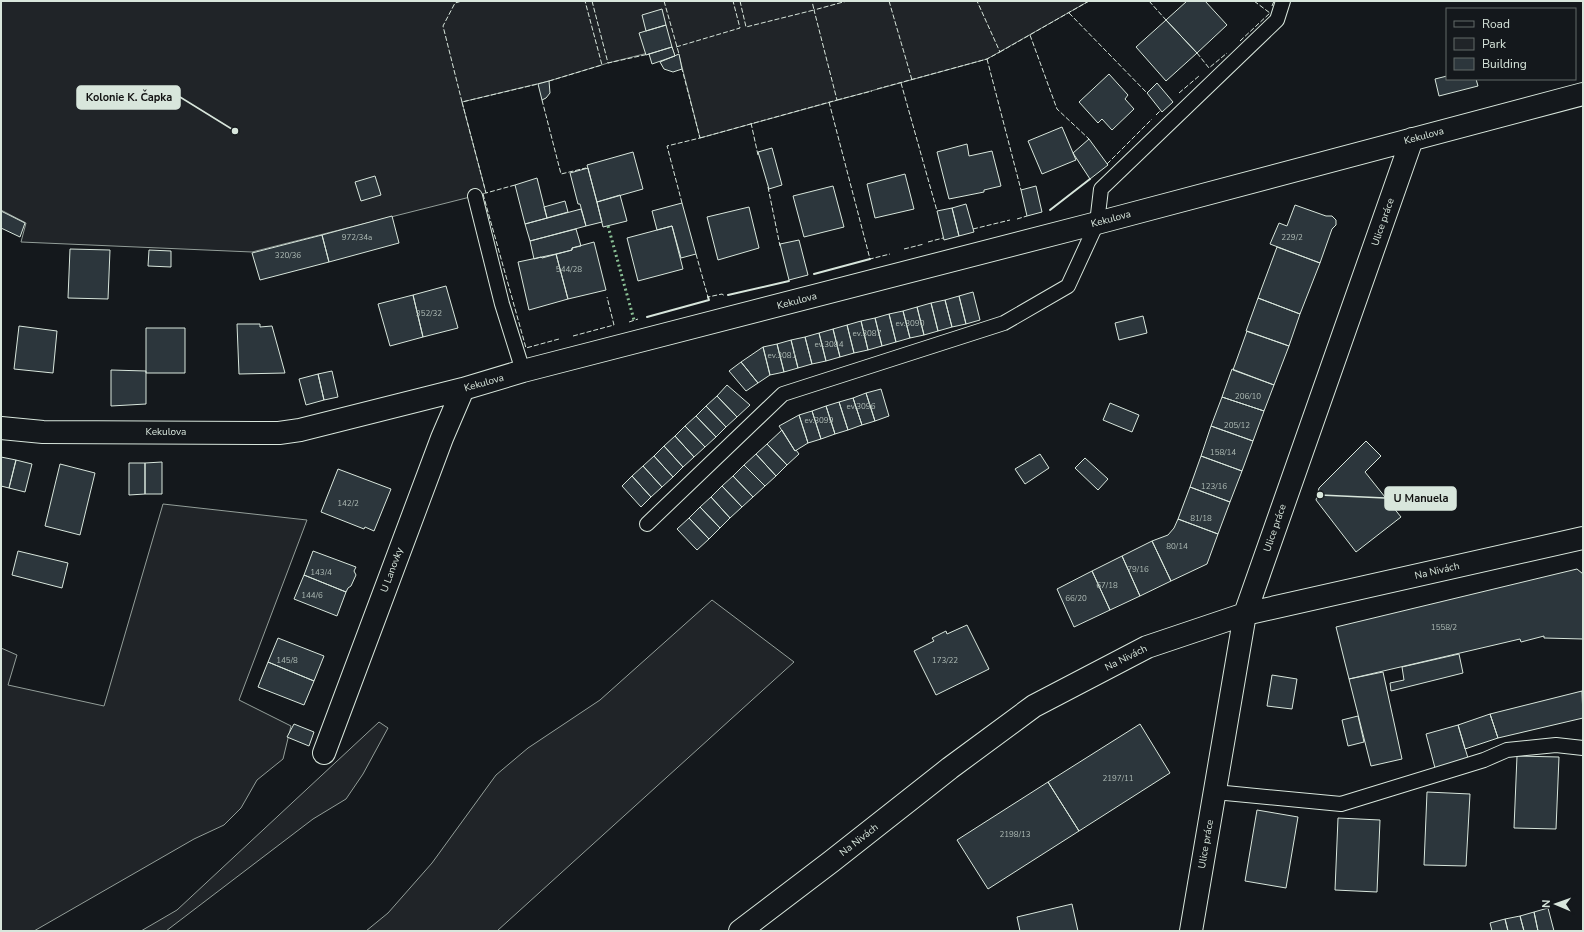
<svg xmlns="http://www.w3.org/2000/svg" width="1584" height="932" viewBox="0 0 1584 932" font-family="'Nunito Sans',sans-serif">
  <rect width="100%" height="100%" fill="#14181c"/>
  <path fill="#202428" stroke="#939e99" d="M 1,1 L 1089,1 L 987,59 L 700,138 L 679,55 L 675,56 L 672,47 L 608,63 L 549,81 L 462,102 L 486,193 L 252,252 L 21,242 L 26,223 L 1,210 Z
    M 163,504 L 307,520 L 239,700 L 291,726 L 283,759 L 257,780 L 241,808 L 224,825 L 194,839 L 34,931 L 1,931 L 1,648 L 17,655 L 8,685 L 104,706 Z
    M 712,600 L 794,662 L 497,931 L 366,931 L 388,913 L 432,863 L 496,775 L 528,748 L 600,700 Z
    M 379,722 L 388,728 L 363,774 L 346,799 L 313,819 L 166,931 L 141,931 L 177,910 Z"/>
  <path fill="#2c363c" stroke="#d8e6dc" d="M 1187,1 L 1205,1 L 1227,25 L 1197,53 L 1166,20 Z
    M 662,9 L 666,25 L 646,31 L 642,15 Z
    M 1166,20 L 1197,53 L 1166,81 L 1136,47 Z
    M 666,25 L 672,47 L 646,55 L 639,33 Z
    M 672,47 L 675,56 L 652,64 L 649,54 Z
    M 679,54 L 682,69 L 673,72 L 664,69 L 660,62 Z
    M 1109,74 L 1128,95 L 1125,99 L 1134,109 L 1112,130 L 1102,119 L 1098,123 L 1079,102 Z
    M 1447,76 L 1447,79 L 1476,79 L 1478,86 L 1439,96 L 1435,79 Z
    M 549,81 L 550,93 L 546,98 L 542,100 L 538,84 Z
    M 1157,83 L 1173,102 L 1162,112 L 1147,93 Z
    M 1062,127 L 1076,160 L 1042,174 L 1028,141 Z
    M 1089,139 L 1108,165 L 1090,179 L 1073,153 Z
    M 967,144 L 969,156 L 992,151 L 1001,186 L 984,190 L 984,192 L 949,199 L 937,152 Z
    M 772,148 L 782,185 L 769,189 L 758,152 Z
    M 633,152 L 643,189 L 597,202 L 587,165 Z
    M 588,168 L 602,222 L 586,226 L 580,204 L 578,204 L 570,173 Z
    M 905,174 L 914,209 L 875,218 L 867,184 Z
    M 375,176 L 381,195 L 361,201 L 355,182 Z
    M 537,178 L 547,218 L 525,224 L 515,185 Z
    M 833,186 L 844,227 L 804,237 L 793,196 Z
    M 1036,186 L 1042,212 L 1027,216 L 1021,190 Z
    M 620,195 L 627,221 L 603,227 L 597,202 Z
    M 565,201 L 568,212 L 547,218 L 544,207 Z
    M 682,203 L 696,254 L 681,258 L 672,226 L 657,230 L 652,211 Z
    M 966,204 L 974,232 L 959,236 L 952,208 Z
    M 1295,205 L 1326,216 L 1332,216 L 1336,220 L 1336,225 L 1332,229 L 1320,263 L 1270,244 L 1279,223 L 1287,226 Z
    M 749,207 L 759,248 L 718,260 L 707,217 Z
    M 952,208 L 959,236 L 944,240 L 937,211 Z
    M 581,209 L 586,226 L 530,241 L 525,224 Z
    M 1,211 L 25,223 L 20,237 L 1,228 Z
    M 392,216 L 399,243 L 329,262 L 322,235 Z
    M 672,226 L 683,269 L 638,281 L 627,238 Z
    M 576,229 L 581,246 L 572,248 L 572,250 L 542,258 L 541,257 L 534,259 L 530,241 Z
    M 322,235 L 329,262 L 260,280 L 252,253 Z
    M 799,240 L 808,275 L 789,280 L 780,244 Z
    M 594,242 L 606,290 L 568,299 L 556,254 L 572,250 L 572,248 Z
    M 1277,247 L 1320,263 L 1300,314 L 1258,298 Z
    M 70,249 L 110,250 L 108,299 L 68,298 Z
    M 149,250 L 171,251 L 171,267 L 148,266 Z
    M 556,254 L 568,299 L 529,310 L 518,262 Z
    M 446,286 L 458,328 L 423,337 L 413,295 Z
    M 973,292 L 980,320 L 966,324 L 959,296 Z
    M 413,295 L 423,337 L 390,346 L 378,304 Z
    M 959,296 L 966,324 L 952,327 L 945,300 Z
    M 1258,298 L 1300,314 L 1289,346 L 1246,331 Z
    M 945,300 L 952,327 L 938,331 L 931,303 Z
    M 931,303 L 938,331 L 924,335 L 917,307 Z
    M 917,307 L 924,335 L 910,338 L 903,311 Z
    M 903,311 L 910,338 L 896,342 L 889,314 Z
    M 889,314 L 896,342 L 882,346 L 875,318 Z
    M 1143,316 L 1147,333 L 1119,340 L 1115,323 Z
    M 875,318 L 882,346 L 868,350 L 861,321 Z
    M 861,321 L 868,350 L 854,353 L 847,325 Z
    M 237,324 L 260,324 L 260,327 L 272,326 L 285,373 L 239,374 Z
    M 847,325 L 854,353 L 840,357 L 833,329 Z
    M 19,326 L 57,331 L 53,373 L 14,369 Z
    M 146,328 L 185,328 L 185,373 L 146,373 Z
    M 833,329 L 840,357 L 826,361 L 819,333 Z
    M 1247,331 L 1289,346 L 1274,385 L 1233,370 Z
    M 819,333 L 826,361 L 812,364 L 805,337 Z
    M 805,337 L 812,364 L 798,368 L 791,340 Z
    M 791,340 L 798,368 L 784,372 L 777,344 Z
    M 777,344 L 784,372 L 770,375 L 763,347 Z
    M 763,347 L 770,375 L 758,383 L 741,362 Z
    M 741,362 L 758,383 L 746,391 L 729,371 Z
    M 1232,369 L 1274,385 L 1264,411 L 1222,397 Z
    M 111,370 L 146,371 L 146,404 L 111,406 Z
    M 332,371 L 338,397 L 324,400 L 318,374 Z
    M 318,374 L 324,400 L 306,405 L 299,379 Z
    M 727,385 L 750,405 L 737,417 L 717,396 Z
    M 881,389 L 889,416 L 875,421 L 866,393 Z
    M 866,393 L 875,421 L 862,425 L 853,398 Z
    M 717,396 L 737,417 L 726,427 L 706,406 Z
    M 1222,397 L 1264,411 L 1253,441 L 1211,426 Z
    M 853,398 L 862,425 L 848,430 L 839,402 Z
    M 839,402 L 848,430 L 835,434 L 826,406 Z
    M 1110,403 L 1139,415 L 1132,432 L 1103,420 Z
    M 706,406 L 726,427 L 716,437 L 696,416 Z
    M 826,406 L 835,434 L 821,439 L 812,411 Z
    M 812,411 L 821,439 L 808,443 L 799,415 Z
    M 799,415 L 808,443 L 795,451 L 779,426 Z
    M 696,416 L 716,437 L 705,447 L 685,426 Z
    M 685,426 L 705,447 L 694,457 L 675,436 Z
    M 1211,426 L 1253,441 L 1242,471 L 1201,456 Z
    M 782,430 L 795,451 L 796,450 L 799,454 L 787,465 L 767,444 Z
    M 675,436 L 694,457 L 683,467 L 664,446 Z
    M 1366,441 L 1381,456 L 1365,472 L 1401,517 L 1356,552 L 1316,500 L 1319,488 Z
    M 767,444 L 787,465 L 776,476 L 756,454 Z
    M 664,446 L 683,467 L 673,477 L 654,456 Z
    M 756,454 L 776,476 L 765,486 L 744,465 Z
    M 1040,454 L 1049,468 L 1025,484 L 1015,469 Z
    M 654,456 L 673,477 L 662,487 L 643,466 Z
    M 1201,456 L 1242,471 L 1230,502 L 1190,487 Z
    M 1,457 L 16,460 L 9,488 L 1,486 Z
    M 1085,458 L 1108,479 L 1098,490 L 1075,468 Z
    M 16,460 L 32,464 L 25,492 L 9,488 Z
    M 162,462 L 162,494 L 145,494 L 145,463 Z
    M 129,463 L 145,463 L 145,494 L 129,495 Z
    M 60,464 L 95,473 L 80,535 L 45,526 Z
    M 744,465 L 765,486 L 753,497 L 733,476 Z
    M 643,466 L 662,487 L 651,497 L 632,476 Z
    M 338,469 L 391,489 L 374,531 L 365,527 L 364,529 L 321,512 Z
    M 632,476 L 651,497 L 641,507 L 622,486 Z
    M 733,476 L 753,497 L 742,507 L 722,486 Z
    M 722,486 L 742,507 L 730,518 L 711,497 Z
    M 1190,487 L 1230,502 L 1218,534 L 1178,519 Z
    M 711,497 L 730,518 L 720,528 L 700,507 Z
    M 700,507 L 720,528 L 709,539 L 689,518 Z
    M 689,518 L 709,539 L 697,550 L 677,529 Z
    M 1178,519 L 1218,534 L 1207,564 L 1171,581 L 1152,541 L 1168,535 L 1174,528 Z
    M 1152,541 L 1171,581 L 1140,596 L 1122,556 Z
    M 18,551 L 68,563 L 62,588 L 12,575 Z
    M 313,551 L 356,567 L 354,571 L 356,575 L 351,586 L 348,588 L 346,592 L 304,575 Z
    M 1122,556 L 1140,596 L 1110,610 L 1092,571 Z
    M 1577,569 L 1583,574 L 1583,639 L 1544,638 L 1544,636 L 1521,642 L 1520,639 L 1349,679 L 1336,627 Z
    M 1092,571 L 1110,610 L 1074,627 L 1057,589 Z
    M 304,575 L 346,592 L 337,616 L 294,599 Z
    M 967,625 L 989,669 L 936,695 L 914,651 L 934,641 L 932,638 L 946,631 L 947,634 Z
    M 278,638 L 324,656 L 314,681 L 268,662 Z
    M 1459,654 L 1463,673 L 1391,691 L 1390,683 L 1404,680 L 1402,667 Z
    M 268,662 L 314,681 L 304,705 L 258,687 Z
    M 1383,672 L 1402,759 L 1371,766 L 1349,679 Z
    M 1272,675 L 1297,679 L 1292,709 L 1267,706 Z
    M 1582,691 L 1583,718 L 1498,738 L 1490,714 Z
    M 1490,714 L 1498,738 L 1465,749 L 1458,725 Z
    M 1358,716 L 1364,742 L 1348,746 L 1342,720 Z
    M 294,724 L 314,732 L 309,746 L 287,737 Z
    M 1140,724 L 1170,773 L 1079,831 L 1048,782 Z
    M 1458,725 L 1468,758 L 1435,768 L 1426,734 Z
    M 1517,756 L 1559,757 L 1556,829 L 1514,828 Z
    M 1048,782 L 1079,831 L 988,889 L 957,840 Z
    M 1427,792 L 1470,794 L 1466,866 L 1424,865 Z
    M 1257,810 L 1298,817 L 1286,888 L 1245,881 Z
    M 1338,818 L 1380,820 L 1377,892 L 1335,890 Z
    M 1072,904 L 1078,931 L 1020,931 L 1017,917 Z
    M 1548,908 L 1554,931 L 1538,931 L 1534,912 Z
    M 1534,912 L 1538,931 L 1524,931 L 1520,916 Z
    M 1520,916 L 1524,931 L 1508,931 L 1505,919 Z
    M 1505,919 L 1508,931 L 1492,931 L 1490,923 Z"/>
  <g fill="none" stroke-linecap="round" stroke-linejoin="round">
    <g stroke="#d8e6dc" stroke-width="16">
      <path id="service" d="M 475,196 L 502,304 L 523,371
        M 647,524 L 783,394 L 1004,323 L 1068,286 L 1097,223 L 1101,189 L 1277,20 L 1283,1
        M 1215,792 L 1341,804 L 1484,760 L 1507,750 L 1556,745 L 1583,748"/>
    </g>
    <g stroke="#d8e6dc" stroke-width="24">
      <path id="minor" d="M 1,428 L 43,432 L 279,433 L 300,430 L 463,389 L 523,371 L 1097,223 L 1583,94
        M 324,753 L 442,438 L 463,389
        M 740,931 L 832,861 L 950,768 L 1034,706 L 1147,647 L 1245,614 L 1583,538
        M 1191,931 L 1245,614 L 1412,139"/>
    </g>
    <use href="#service" stroke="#14181c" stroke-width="14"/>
    <use href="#minor" stroke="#14181c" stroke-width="22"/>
    <path stroke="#8ac095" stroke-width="3" stroke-dasharray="2 3" stroke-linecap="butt" d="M 608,226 L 634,320"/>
    <path stroke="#d8e6dc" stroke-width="1" stroke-dasharray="5 2" stroke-linecap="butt" d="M 592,1 L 608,63 L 649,54
      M 664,1 L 679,54
      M 740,1 L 746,27 L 814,10 L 812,1
      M 889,1 L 912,80
      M 1149,1 L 1166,20
      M 1272,6 L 1274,1
      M 1069,13 L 1147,93
      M 1030,35 L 1057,109 L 1089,139
      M 1240,41 L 1270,13 L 1254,1
      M 676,47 L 740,28 L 733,1
      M 1000,52 L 1089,1
      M 1197,53 L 1209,68 L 1227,53
      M 987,59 L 1021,190
      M 549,81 L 602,65 L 585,1
      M 901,83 L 937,211
      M 877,89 L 987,59 L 1000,52 L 977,1
      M 1179,93 L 1199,76
      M 542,100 L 561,174 L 586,168
      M 837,100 L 872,91
      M 462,102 L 443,26 L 455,3 L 462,1
      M 829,102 L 870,259 L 890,254
      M 1156,115 L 1161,110
      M 751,123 L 758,155
      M 700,138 L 837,100 L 814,10 L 847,1
      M 1107,164 L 1152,119
      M 515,185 L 486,193 L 462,102 L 538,84
      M 768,187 L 780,246
      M 483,194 L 526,348 L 559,339
      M 682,203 L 667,146 L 700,138 L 682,69
      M 1017,219 L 1027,216
      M 973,229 L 1010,220
      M 928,242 L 943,238
      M 904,249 L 924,244
      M 696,254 L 708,297 L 722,294 L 725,296
      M 629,322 L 638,319
      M 573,336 L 614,325 L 607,297"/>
    <path stroke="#d8e6dc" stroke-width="2" d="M 1050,210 L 1090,179
      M 814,274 L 870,259
      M 728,295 L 789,281
      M 647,317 L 709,300 L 708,297"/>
  </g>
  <g text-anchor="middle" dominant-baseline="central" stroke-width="3" stroke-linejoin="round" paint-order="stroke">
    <g font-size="8" fill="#adbab4">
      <text x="357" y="237">972/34a</text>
      <text x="1292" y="237">229/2</text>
      <text x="288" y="255">320/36</text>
      <text x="569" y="269">544/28</text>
      <text x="429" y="313">352/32</text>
      <text x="910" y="323">ev.3090</text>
      <text x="867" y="333">ev.3087</text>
      <text x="829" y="344">ev.3084</text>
      <text x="782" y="355">ev.3081</text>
      <text x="1248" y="396">206/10</text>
      <text x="861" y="406">ev.3096</text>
      <text x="819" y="420">ev.3099</text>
      <text x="1237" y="425">205/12</text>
      <text x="1223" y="452">158/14</text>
      <text x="1214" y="486">123/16</text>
      <text x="348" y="503">142/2</text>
      <text x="1201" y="518">81/18</text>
      <text x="1177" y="546">80/14</text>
      <text x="1138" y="569">79/16</text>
      <text x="321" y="572">143/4</text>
      <text x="1107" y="585">67/18</text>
      <text x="312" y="595">144/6</text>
      <text x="1076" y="598">66/20</text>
      <text x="1444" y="627">1558/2</text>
      <text x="287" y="660">145/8</text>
      <text x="945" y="660">173/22</text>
      <text x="1118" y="778">2197/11</text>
      <text x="1015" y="834">2198/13</text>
    </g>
    <g font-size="10" fill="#d8e6dc" stroke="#14181c">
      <text transform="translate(1424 136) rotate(-15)">Kekulova</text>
      <text transform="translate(1111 219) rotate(-15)">Kekulova</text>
      <text transform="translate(1383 222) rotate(-71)">Ulice práce</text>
      <text transform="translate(797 301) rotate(-15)">Kekulova</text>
      <text transform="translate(484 383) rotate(-16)">Kekulova</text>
      <text x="166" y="432">Kekulova</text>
      <text transform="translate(1275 528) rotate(-71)">Ulice práce</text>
      <text transform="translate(392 570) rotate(-70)">U Lanovky</text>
      <text transform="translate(1437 571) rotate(-13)">Na Nivách</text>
      <text transform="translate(1126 658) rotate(-27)">Na Nivách</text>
      <text transform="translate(859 840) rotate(-38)">Na Nivách</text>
      <text transform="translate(1206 844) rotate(-80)">Ulice práce</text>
    </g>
  </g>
  <path fill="none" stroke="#d8e6dc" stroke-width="1.5" d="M235 131L180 97M1320 495L1385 498"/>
  <g fill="#d8e6dc" stroke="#14181c" stroke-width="1.5">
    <circle cx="235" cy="131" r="4"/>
    <circle cx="1320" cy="495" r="4"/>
  </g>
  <g fill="#d8e6dc" stroke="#d8e6dc" stroke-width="1.5">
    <rect x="77" y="86" width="103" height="23" rx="4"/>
    <rect x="1385" y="487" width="71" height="23" rx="4"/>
  </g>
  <g font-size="11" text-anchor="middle" font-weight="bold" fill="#111">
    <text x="129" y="101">Kolonie K. Čapka</text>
    <text x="1421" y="502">U Manuela</text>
  </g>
  <rect width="1584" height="932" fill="none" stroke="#d8e6dc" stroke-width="4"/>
  <rect x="1446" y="8" width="130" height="72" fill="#14181c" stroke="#626a69"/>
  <rect x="1454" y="21" width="20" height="6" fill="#14181c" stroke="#626a69"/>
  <text x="1482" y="28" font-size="12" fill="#d8e6dc">Road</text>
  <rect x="1454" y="38" width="20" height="12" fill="#202428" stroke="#626a69"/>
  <text x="1482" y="48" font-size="12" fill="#d8e6dc">Park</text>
  <rect x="1454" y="58" width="20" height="12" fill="#2c363c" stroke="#626a69"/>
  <text x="1482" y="68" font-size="12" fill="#d8e6dc">Building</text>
  <g transform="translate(1556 904) rotate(272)" stroke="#14181c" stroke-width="3" paint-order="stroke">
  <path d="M0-3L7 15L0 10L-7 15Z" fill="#d8e6dc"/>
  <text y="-6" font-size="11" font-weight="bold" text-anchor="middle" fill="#d8e6dc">N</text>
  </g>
</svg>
